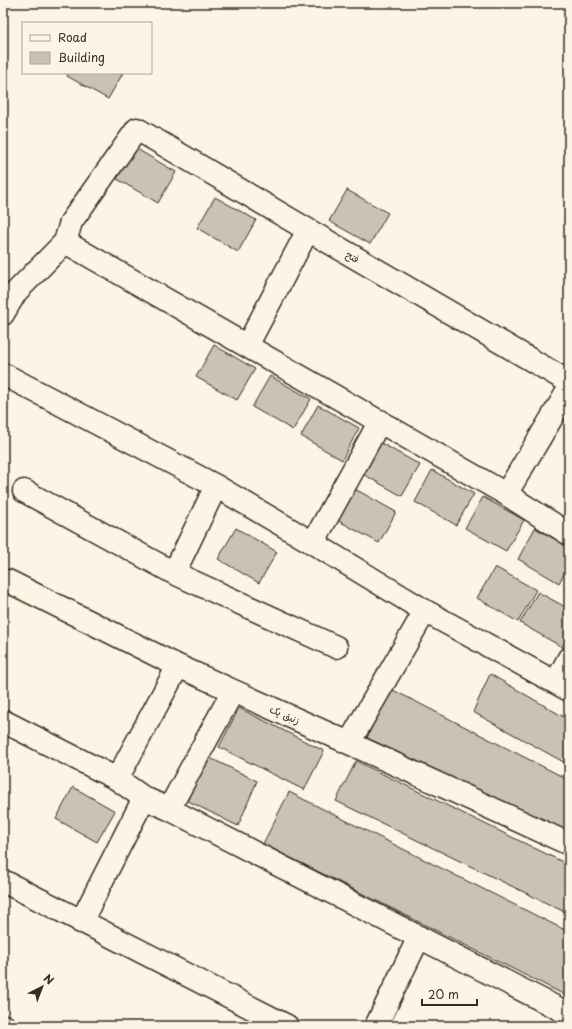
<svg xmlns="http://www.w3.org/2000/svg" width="572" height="1029" viewBox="0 0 572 1029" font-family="'Playpen Sans','Playpen Sans Arabic',sans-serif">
  <rect width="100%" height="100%" fill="#fcf5e5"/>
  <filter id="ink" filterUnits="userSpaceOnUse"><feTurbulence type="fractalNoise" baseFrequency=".025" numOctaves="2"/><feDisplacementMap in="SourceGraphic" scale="8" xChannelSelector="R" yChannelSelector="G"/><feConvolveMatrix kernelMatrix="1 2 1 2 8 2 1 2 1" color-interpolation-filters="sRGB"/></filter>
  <g filter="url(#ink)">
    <path fill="#ccc2b3" stroke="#3b2a1e" d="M 68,73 L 123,73 L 108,99 L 67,76 Z
      M 135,148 L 176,172 L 158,203 L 117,179 Z
      M 347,190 L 388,213 L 370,244 L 329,221 Z
      M 215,197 L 256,220 L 238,252 L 197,228 Z
      M 214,345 L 255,369 L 237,400 L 196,377 Z
      M 270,376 L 311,399 L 293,430 L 252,407 Z
      M 318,405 L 359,428 L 342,460 L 301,436 Z
      M 379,442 L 420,465 L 402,496 L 361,473 Z
      M 432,470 L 474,494 L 456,525 L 415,502 Z
      M 355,489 L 396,512 L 379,543 L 337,520 Z
      M 483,497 L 524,520 L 506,551 L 465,528 Z
      M 236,528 L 277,552 L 259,583 L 218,559 Z
      M 535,528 L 569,547 L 569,565 L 559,583 L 518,559 Z
      M 495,567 L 536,590 L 518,622 L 477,598 Z
      M 538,592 L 569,609 L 569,634 L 562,647 L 520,623 Z
      M 490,674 L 569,720 L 569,765 L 473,712 Z
      M 389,688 L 569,780 L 569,831 L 367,738 Z
      M 239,708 L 324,751 L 304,790 L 219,747 Z
      M 204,755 L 257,781 L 238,826 L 184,799 Z
      M 356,761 L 569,865 L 569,914 L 336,801 Z
      M 73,787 L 115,811 L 97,842 L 56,819 Z
      M 289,792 L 569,932 L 569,997 L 263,844 Z"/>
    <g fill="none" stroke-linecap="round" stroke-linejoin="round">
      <g stroke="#3b2a1e" stroke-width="25">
        <path id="minor" d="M 65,242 L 506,494 L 569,534
          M 3,314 L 16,292 L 65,242 L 71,222 L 137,129 L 308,230 L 569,382
          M 247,346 L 308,230
          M 3,374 L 216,486 L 313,543 L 425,611 L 569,690
          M 24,491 L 174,573 L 336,647
          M 506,494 L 569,389
          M 313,543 L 380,421
          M 174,573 L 216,486
          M 3,582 L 8,581 L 178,666 L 349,743 L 569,844
          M 556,682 L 569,658
          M 3,721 L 117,779 L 144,798 L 169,809 L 569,1014
          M 349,743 L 425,611
          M 117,779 L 178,666
          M 169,809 L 233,691
          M 3,881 L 287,1026
          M 81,922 L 144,798
          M 376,1026 L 419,937"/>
      </g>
      <g stroke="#3b2a1e" stroke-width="25">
        <path id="major" d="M 3,1026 L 4,1026"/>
      </g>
      <use href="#minor" stroke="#fcf5e5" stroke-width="22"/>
      <use href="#major" stroke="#fcf5e5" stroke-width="22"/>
    </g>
  </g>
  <g text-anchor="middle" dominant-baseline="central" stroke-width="3" stroke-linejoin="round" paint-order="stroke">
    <g font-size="10" fill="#3b2a1e" stroke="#fcf5e5">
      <text transform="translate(353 256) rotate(30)">فتح</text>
      <text transform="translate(285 714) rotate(24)">زنبق یک</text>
    </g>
  </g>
  <rect width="572" height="1029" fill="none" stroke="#fcf5e5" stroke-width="16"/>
  <rect x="8" y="8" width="556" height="1013" fill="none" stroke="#3b2a1e" stroke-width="1.5" filter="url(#ink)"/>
  <rect x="22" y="22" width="130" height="52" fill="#fcf5e5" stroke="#afa495"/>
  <rect x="30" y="35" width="20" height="6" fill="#fcf5e5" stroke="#afa495"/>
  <text x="58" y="42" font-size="12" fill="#3b2a1e">Road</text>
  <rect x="30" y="52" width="20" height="12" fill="#ccc2b3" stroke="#afa495"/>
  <text x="58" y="62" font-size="12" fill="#3b2a1e">Building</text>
  <g transform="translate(42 987) rotate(42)" stroke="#fcf5e5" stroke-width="3" paint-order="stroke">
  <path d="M0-3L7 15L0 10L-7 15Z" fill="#3b2a1e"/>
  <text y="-6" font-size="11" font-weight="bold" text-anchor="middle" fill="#3b2a1e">N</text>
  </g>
  <path d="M422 999v6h55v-6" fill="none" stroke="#3b2a1e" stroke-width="2"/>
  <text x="428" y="999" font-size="12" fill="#3b2a1e" stroke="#fcf5e5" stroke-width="3" paint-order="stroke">20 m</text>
</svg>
